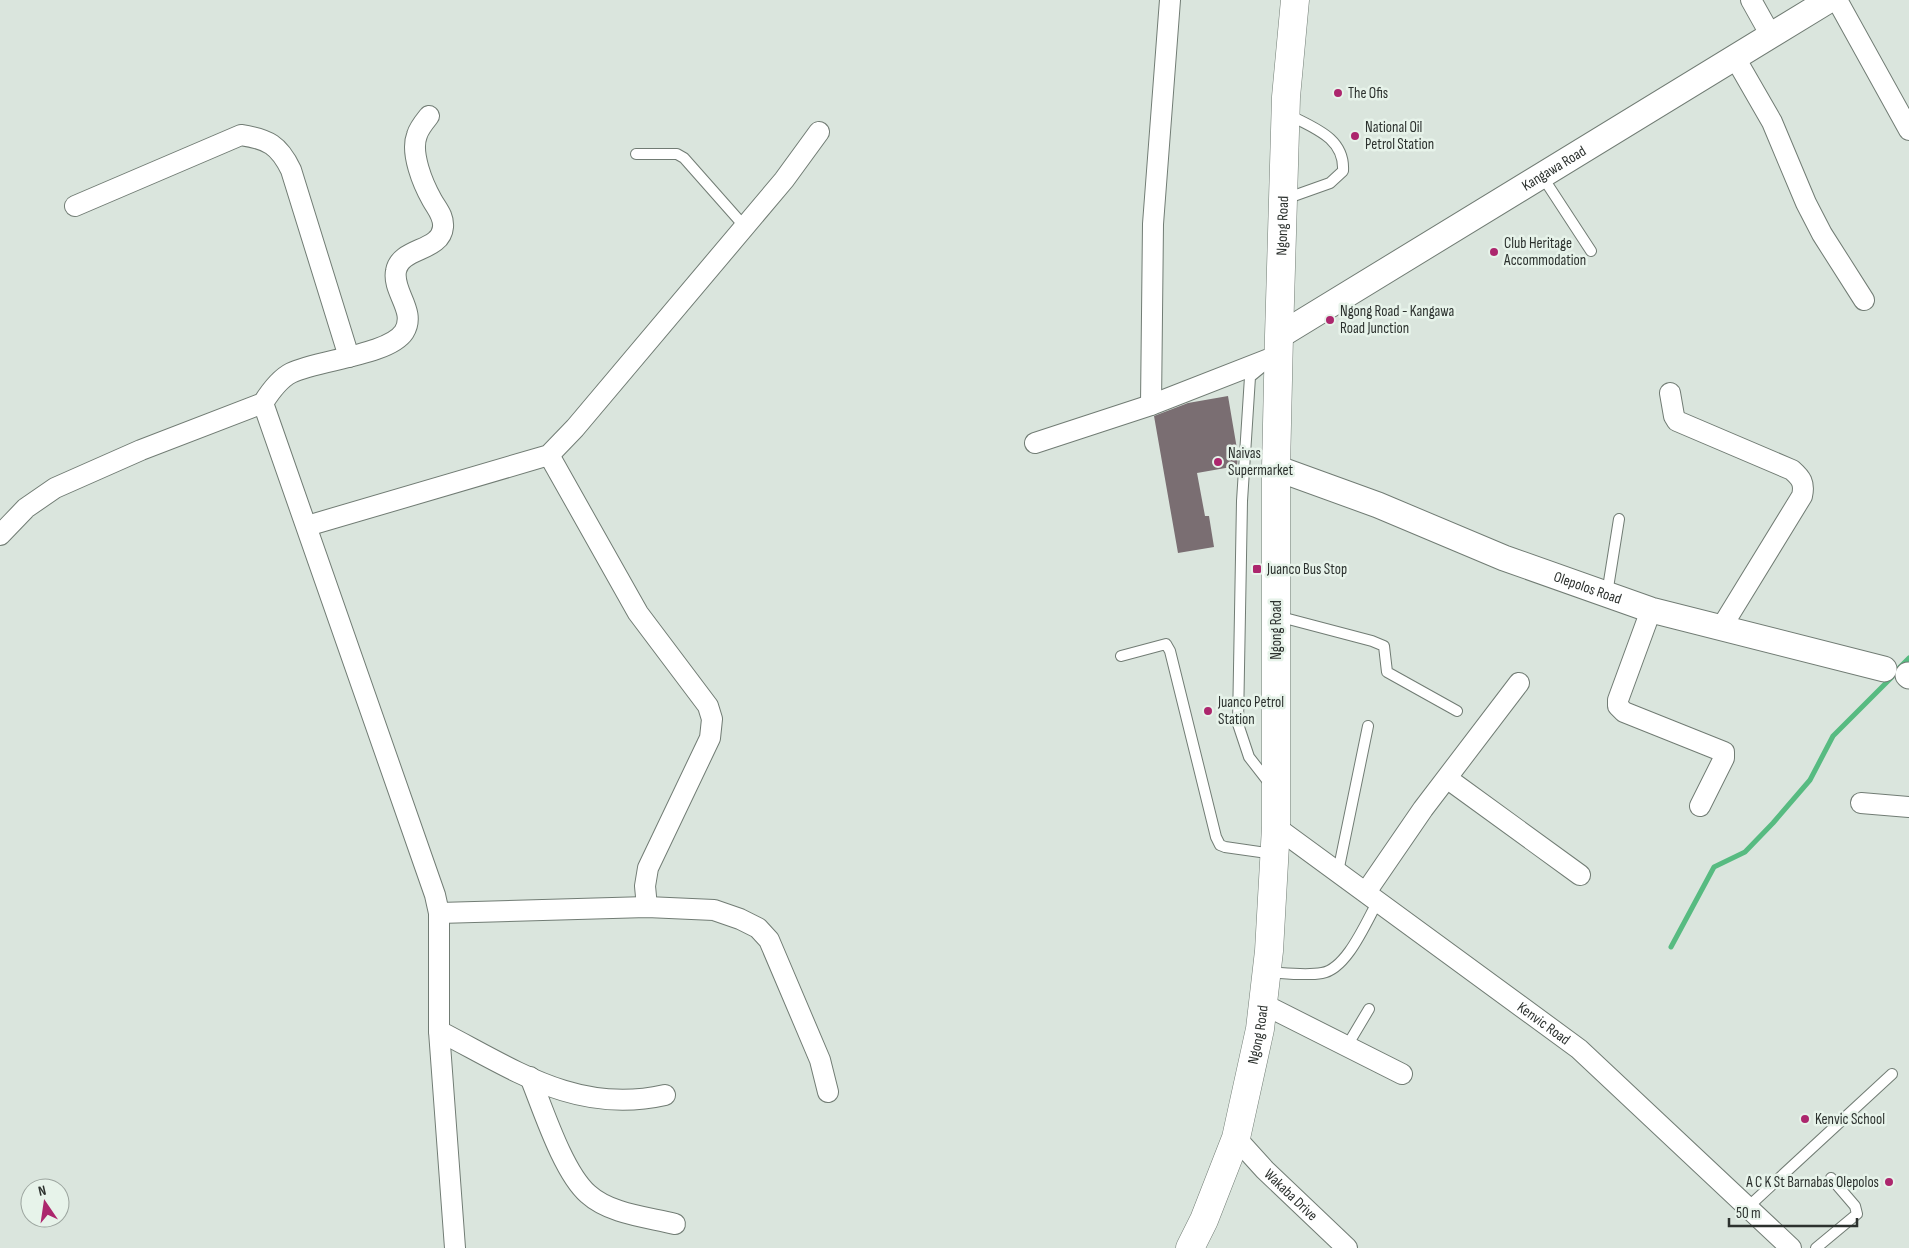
<svg xmlns="http://www.w3.org/2000/svg" width="1909" height="1248" viewBox="0 0 1909 1248" font-family="'Sofia Sans Condensed',sans-serif">
  <rect width="100%" height="100%" fill="#dae5dd"/>
  <g fill="none" stroke-linecap="round" stroke-linejoin="round">
    <path stroke="#57bb81" stroke-width="5" d="M 1899,668 L 1909,658
      M 1671,947 L 1714,867 L 1745,852 L 1773,823 L 1810,780 L 1833,736 L 1892,677"/>
  </g>
  <path fill="#7a6e72" d="M 1228,396 L 1238,455 L 1237,466 L 1197,473 L 1205,516 L 1209,516 L 1214,547 L 1178,553 L 1154,416 L 1188,403 Z"/>
  <g fill="none" stroke-linecap="round" stroke-linejoin="round">
    <g stroke="#717c74" stroke-width="12">
      <path id="service" d="M 636,154 L 677,154 L 684,158 L 745,227
        M 1542,176 L 1591,251
        M 1285,199 L 1330,183 L 1343,171 C 1345,138 1314,128 1289,115
        M 1261,368 L 1250,377 L 1242,501 L 1238,724 L 1249,757 L 1270,784
        M 1607,594 L 1619,519
        M 1277,616 L 1372,641 L 1384,646 L 1387,672 L 1457,711
        M 1121,656 L 1166,644 L 1170,651 L 1216,837 L 1220,845 L 1225,847 L 1274,854
        M 1338,872 L 1368,726
        M 1267,972 C 1285,973 1305,976 1322,973 C 1347,969 1366,922 1378,901
        M 1347,1046 L 1369,1009
        M 1748,1207 L 1892,1074
        M 1816,1248 L 1857,1214 L 1855,1206 L 1831,1178"/>
    </g>
    <g stroke="#717c74" stroke-width="22">
      <g id="minor">
        <path d="M 1751,0 L 1770,34"/>
        <path d="M 1837,0 L 1909,130"/>
        <path d="M 1734,56 L 1772,122 L 1806,203 L 1822,234 L 1864,300"/>
        <path d="M 75,206 L 241,135 C 268,139 279,145 291,170 L 349,357"/>
        <path d="M 1670,393 L 1674,416 L 1677,421 L 1792,470 C 1801,478 1805,483 1802,496 L 1721,628"/>
        <path d="M 263,403 L 435,895 L 439,913 L 439,1031 L 455,1248"/>
        <path d="M 1151,405 L 1153,224 L 1170,0"/>
        <path d="M 1035,443 L 1151,405 L 1279,355"/>
        <path d="M 549,455 L 638,613 L 708,706 L 712,719 L 710,738 L 648,868 L 645,886 L 647,907"/>
        <path d="M 307,526 L 549,455 L 575,428 L 784,180 L 819,132"/>
        <path d="M 0,535 L 26,508 L 55,488 L 141,450 L 263,403 C 270,392 279,379 291,373 C 318,360 389,355 404,332 C 417,311 392,292 396,271 C 400,247 441,252 443,227 C 444,216 437,209 432,200 C 423,184 410,153 417,135 C 419,128 425,121 429,116"/>
        <path d="M 1651,610 L 1618,700 L 1618,706 L 1624,712 L 1724,752 L 1724,758 L 1700,806"/>
        <path d="M 1448,779 L 1580,875"/>
        <path d="M 1861,803 L 1909,807"/>
        <path id="s1" d="M 1276,827 L 1579,1049 L 1791,1248"/>
        <path d="M 1366,892 L 1423,809 L 1519,683"/>
        <path d="M 439,913 L 647,907 L 714,910 L 740,919 L 758,928 L 769,940 L 820,1060 L 828,1092"/>
        <path d="M 1263,1004 L 1402,1074"/>
        <path d="M 439,1031 C 515,1070 577,1115 665,1095"/>
        <path d="M 530,1077 C 543,1109 563,1172 588,1194 C 610,1214 647,1217 675,1224"/>
        <path id="s2" d="M 1236,1138 L 1265,1170 L 1347,1248"/>
      </g>
    </g>
    <g stroke="#717c74" stroke-width="27">
      <g id="tertiary">
        <path id="s3" d="M 1279,336 L 1829,0"/>
        <path id="s4" d="M 1276,468 L 1378,505 L 1504,558 L 1651,610 L 1884,669"/>
        <path d="M 1908,675 L 1909,676"/>
      </g>
    </g>
    <g stroke="#717c74" stroke-width="29">
      <g id="secondary">
        <path id="s5" d="M 1190,1248 L 1204,1220 L 1236,1138 L 1260,1029 L 1269,951 L 1276,827 L 1276,468 L 1279,336 L 1286,97 L 1295,0"/>
      </g>
    </g>
    <use href="#service" stroke="#fff" stroke-width="10"/>
    <use href="#minor" stroke="#fff" stroke-width="20"/>
    <use href="#tertiary" stroke="#fff" stroke-width="25"/>
    <use href="#secondary" stroke="#fff" stroke-width="28"/>
  </g>
  <g fill="#ac266d" stroke="#e7f3ea" stroke-width="2">
    <circle cx="1338" cy="93" r="5"/>
    <circle cx="1355" cy="136" r="5"/>
    <circle cx="1494" cy="252" r="5"/>
    <circle cx="1330" cy="320" r="5"/>
    <circle cx="1218" cy="462" r="5"/>
    <rect x="1252" y="564" width="10" height="10" rx="2.5"/>
    <circle cx="1208" cy="711" r="5"/>
    <circle cx="1805" cy="1119" r="5"/>
    <circle cx="1889" cy="1182" r="5"/>
  </g>
  <g text-anchor="middle" dominant-baseline="central" stroke-width="5" stroke-linejoin="round" paint-order="stroke">
    <g font-size="15" fill="#2c312e" stroke="#e7f3ea" text-anchor="start">
      <text x="1348" y="93">The Ofis</text>
      <text x="1365" y="127">National Oil<tspan x="1365" dy="17">Petrol Station</tspan></text>
      <text x="1504" y="243">Club Heritage<tspan x="1504" dy="17">Accommodation</tspan></text>
      <text x="1340" y="311">Ngong Road - Kangawa<tspan x="1340" dy="17">Road Junction</tspan></text>
      <text x="1228" y="453">Naivas<tspan x="1228" dy="17">Supermarket</tspan></text>
      <text x="1267" y="569">Juanco Bus Stop</text>
      <text x="1218" y="702">Juanco Petrol<tspan x="1218" dy="17">Station</tspan></text>
      <text x="1815" y="1119">Kenvic School</text>
      <text x="1879" y="1182" text-anchor="end">A C K St Barnabas Olepolos</text>
    </g>
    <g font-size="15" fill="#2c312e" stroke="#e7f3ea">
      <text stroke="none"><textPath href="#s3" startOffset="322">Kangawa Road</textPath></text>
      <text stroke="none"><textPath href="#s5" startOffset="1035">Ngong Road</textPath></text>
      <text stroke="none"><textPath href="#s4" startOffset="334">Olepolos Road</textPath></text>
      <text transform="translate(1276 630) rotate(-90)">Ngong Road</text>
      <text stroke="none"><textPath href="#s1" startOffset="332">Kenvic Road</textPath></text>
      <text stroke="none"><textPath href="#s5" startOffset="225">Ngong Road</textPath></text>
      <text stroke="none"><textPath href="#s2" startOffset="79">Wakaba Drive</textPath></text>
    </g>
  </g>
  <g transform="translate(45 1203) rotate(347)"><circle r="24" fill="#e7f3ea" stroke="#9ca59f"/>
  <path d="M0-4L9 19L0 12L-9 19Z" fill="#ac266d"/>
  <text y="-8" font-size="14" font-weight="bold" text-anchor="middle" fill="#2c312e">N</text>
  </g>
  <path d="M1729 1218v8h128v-8" fill="none" stroke="#2c312e" stroke-width="2.5"/>
  <text x="1736" y="1218" font-size="15" fill="#2c312e" stroke="#e7f3ea" stroke-width="4" paint-order="stroke">50 m</text>
</svg>
